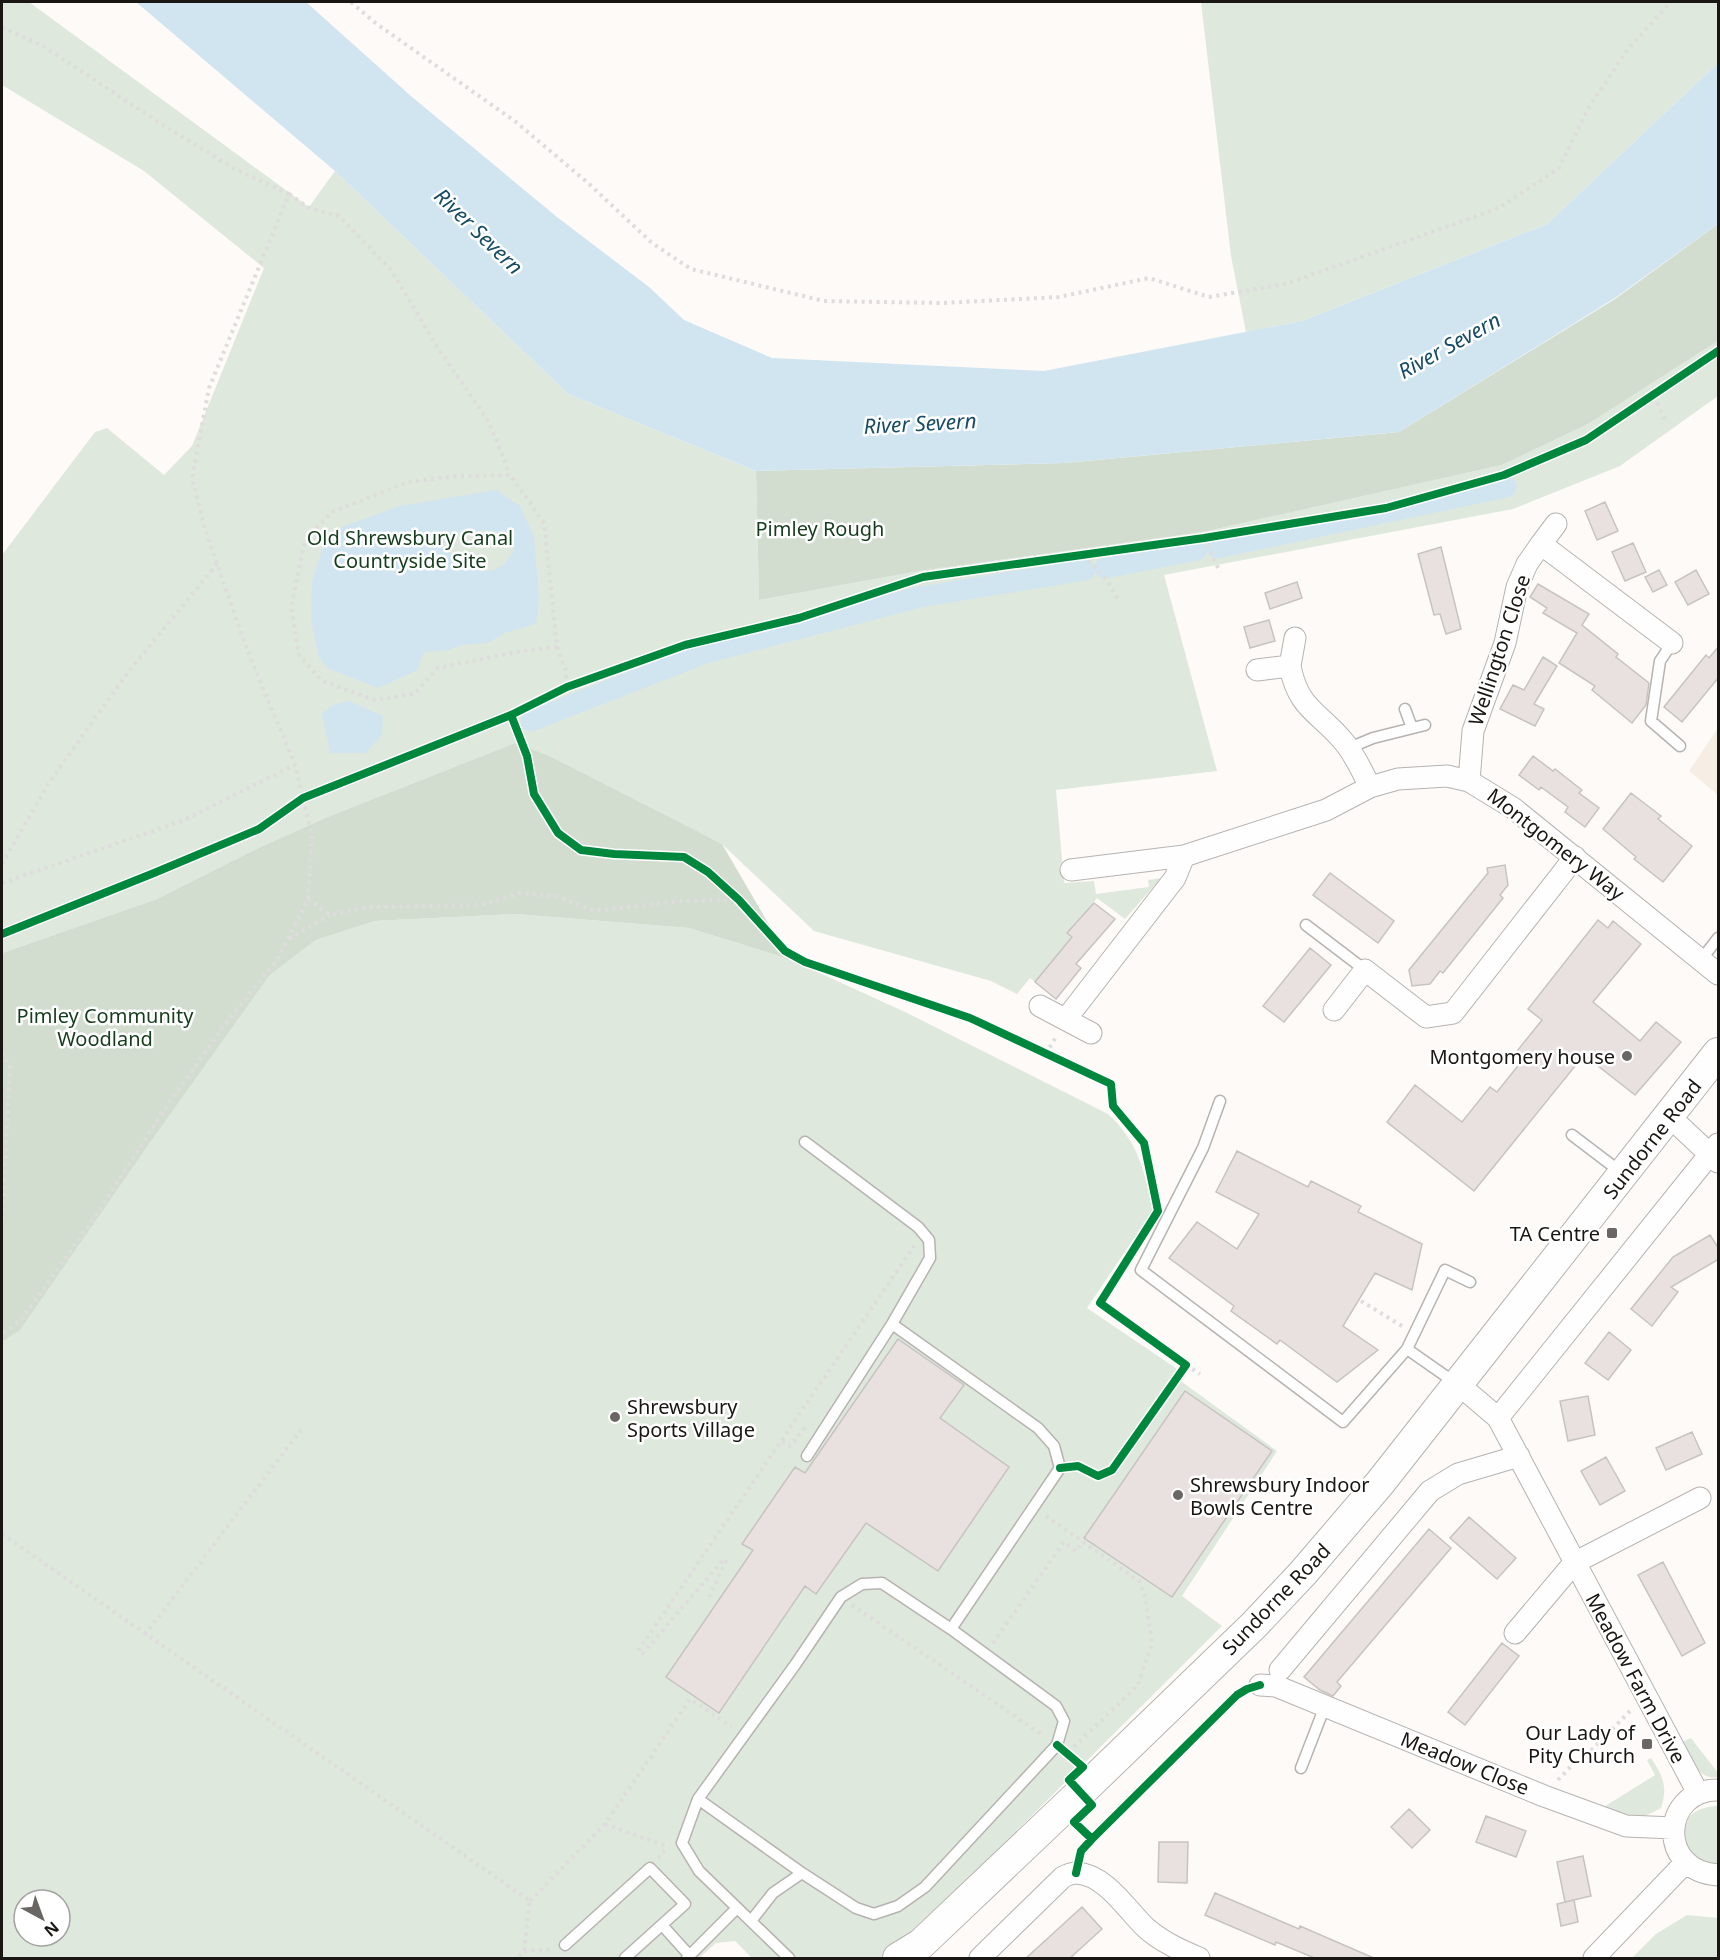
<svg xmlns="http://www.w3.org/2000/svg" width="1720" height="1960" viewBox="0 0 1720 1960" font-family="'Noto Sans',sans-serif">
  <rect width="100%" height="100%" fill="#fdfaf7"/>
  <path fill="#f6eee5" d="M 1718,728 L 1718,795 L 1689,771 Z"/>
  <path fill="#dee8dc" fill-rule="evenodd" d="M 2,2 L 29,2 L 309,207 L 335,171 L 568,394 L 756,471 L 759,600 L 919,571 L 1203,532 L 1502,465 L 1588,424 L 1718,341 L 1718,396 L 1620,466 L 1513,509 L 1164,575 L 1217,771 L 1056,790 L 1064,883 L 1094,881 L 1096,894 L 1149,887 L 1148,880 L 1161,878 L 1125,919 L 1097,898 L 1083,916 L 1099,936 L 1078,920 L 1067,933 L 1072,937 L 1035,982 L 1030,978 L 1017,994 L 991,981 L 814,931 L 722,844 L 515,743 L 325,818 L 254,850 L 157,899 L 2,953 L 2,555 L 95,432 L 107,428 L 164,475 L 192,446 L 264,268 L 144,171 L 2,85 Z
    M 1201,2 L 1718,2 L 1718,63 L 1547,224 L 1302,321 L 1246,332 L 1231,256 Z
    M 515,914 L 689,928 L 789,959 L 905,1012 L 1108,1114 C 1140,1144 1143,1169 1153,1210 L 1087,1308 L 1186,1375 L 1182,1382 L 1277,1451 L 1182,1596 L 1222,1626 L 924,1923 L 880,1958 L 752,1958 L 735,1941 L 716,1943 L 699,1958 L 2,1958 L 2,1342 L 21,1328 L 147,1147 L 270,975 L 316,940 L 375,921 ZM 24,1900 L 60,1900 L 60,1936 L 24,1936 Z
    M 1691,1738 L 1718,1773 L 1718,1777 C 1698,1781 1690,1757 1682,1742 Z
    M 1651,1758 C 1663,1776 1668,1787 1661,1808 L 1637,1820 L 1599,1810 L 1655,1775 L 1647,1760 Z
    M 1718,1806 L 1718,1869 L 1689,1857 C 1687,1849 1682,1836 1684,1828 C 1686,1812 1705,1806 1718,1806 Z
    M 1687,1915 L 1718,1918 L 1718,1958 L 1632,1958 L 1656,1934 Z"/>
  <path fill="#d2ddd0" d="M 1718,224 L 1718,341 L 1588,424 L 1502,465 L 1203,532 L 919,571 L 759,600 L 756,471 L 1064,463 L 1399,432 L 1615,299 Z
    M 515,743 L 549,756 L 722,844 L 789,959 L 689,928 L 515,914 L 375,921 L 316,940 L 270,975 L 147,1147 L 20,1330 L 2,1342 L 2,953 L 157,899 L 254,850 L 325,818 Z"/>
  <path fill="#d1e5f1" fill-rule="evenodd" d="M 136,2 L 306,2 L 412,97 L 557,217 L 649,287 L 684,320 L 772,358 L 1044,371 L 1302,321 L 1547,224 L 1718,63 L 1718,224 L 1615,298 L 1399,432 L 1064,463 L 756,471 L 568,394 L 335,171 Z
    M 496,490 L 520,506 L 534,537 L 539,598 L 536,624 L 507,632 L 487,643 L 461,645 L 449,650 L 424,652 L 417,670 L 378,688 L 329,669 L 319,658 L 311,621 L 312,581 L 325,541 L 342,527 L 400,506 ZM 485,530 C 500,531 508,538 514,551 C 510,556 506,562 501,566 C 480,580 455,561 443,545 L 447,537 Z
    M 349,701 L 383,716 L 382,734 L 366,753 L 330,753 L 322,714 L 333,705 Z"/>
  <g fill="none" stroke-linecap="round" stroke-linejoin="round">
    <path stroke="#d1e5f1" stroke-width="21" d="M 1217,548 L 1506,487
      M 1105,568 L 1197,550
      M 531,721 L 705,653 L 920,597 L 1085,570"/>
  </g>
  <path fill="#e9e1df" stroke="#c7c3c1" stroke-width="1.5" d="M 1605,502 L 1618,531 L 1597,540 L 1585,511 Z
    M 1633,543 L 1646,572 L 1625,581 L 1612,552 Z
    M 1441,547 L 1461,629 L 1446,634 L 1440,614 L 1434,615 L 1418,554 Z
    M 1659,570 L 1667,585 L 1653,592 L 1645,577 Z
    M 1696,570 L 1709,594 L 1688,605 L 1675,582 Z
    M 1297,582 L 1302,598 L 1270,609 L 1265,593 Z
    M 1538,584 L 1589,614 L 1582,625 L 1618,654 L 1616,657 L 1649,683 L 1646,705 L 1632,723 L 1592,690 L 1595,686 L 1559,663 L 1577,633 L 1543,613 L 1547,608 L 1530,597 Z
    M 1269,620 L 1275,641 L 1250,648 L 1244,627 Z
    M 1719,646 L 1719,677 L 1682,722 L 1664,707 L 1706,655 L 1709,658 Z
    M 1543,657 L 1557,666 L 1534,704 L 1544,709 L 1535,726 L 1500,709 L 1513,685 L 1524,690 Z
    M 1533,756 L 1553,771 L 1555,769 L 1582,790 L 1579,793 L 1599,808 L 1585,827 L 1565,812 L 1568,807 L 1541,787 L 1539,790 L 1519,775 Z
    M 1631,793 L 1661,816 L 1658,819 L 1692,846 L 1663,882 L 1634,859 L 1636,857 L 1603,829 Z
    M 1505,865 L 1508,885 L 1500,895 L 1503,898 L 1443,973 L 1440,971 L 1430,984 L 1412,986 L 1409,970 L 1488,873 L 1487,868 Z
    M 1330,873 L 1394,921 L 1378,943 L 1313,895 Z
    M 1094,903 L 1115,919 L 1076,964 L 1081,968 L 1056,999 L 1035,982 L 1072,937 L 1067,933 Z
    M 1598,920 L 1608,928 L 1613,921 L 1641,944 L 1593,1002 L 1640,1041 L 1656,1022 L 1681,1042 L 1635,1095 L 1584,1055 L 1474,1191 L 1387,1122 L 1415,1085 L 1462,1122 L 1490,1087 L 1497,1092 L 1525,1057 L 1517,1051 L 1542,1020 L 1528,1009 Z
    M 1310,948 L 1331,965 L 1284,1022 L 1263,1006 Z
    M 1237,1151 L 1308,1187 L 1311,1181 L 1361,1206 L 1358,1212 L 1422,1244 L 1412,1290 L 1375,1273 L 1343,1326 L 1378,1350 L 1337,1382 L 1280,1340 L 1277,1344 L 1231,1311 L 1234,1306 L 1169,1258 L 1197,1222 L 1237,1249 L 1259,1214 L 1216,1192 Z
    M 1710,1235 L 1719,1249 L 1719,1259 L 1671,1287 L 1678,1292 L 1652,1326 L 1631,1309 L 1673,1257 Z
    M 1609,1332 L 1631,1350 L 1608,1380 L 1585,1363 Z
    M 898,1339 L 964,1385 L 940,1418 L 1009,1467 L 938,1571 L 866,1523 L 816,1594 L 805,1586 L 719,1713 L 666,1677 L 753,1550 L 742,1544 L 795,1467 L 805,1473 Z
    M 1185,1391 L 1272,1451 L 1172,1597 L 1084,1538 Z
    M 1588,1396 L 1595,1435 L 1568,1441 L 1560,1401 Z
    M 1692,1432 L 1702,1454 L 1666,1470 L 1656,1448 Z
    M 1606,1457 L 1625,1491 L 1600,1505 L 1581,1471 Z
    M 1469,1517 L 1516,1558 L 1497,1579 L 1450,1538 Z
    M 1429,1529 L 1451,1548 L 1337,1682 L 1341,1686 L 1333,1696 L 1320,1690 L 1304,1677 Z
    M 1663,1562 L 1705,1643 L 1682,1656 L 1638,1575 Z
    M 1502,1643 L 1519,1656 L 1465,1725 L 1448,1712 Z
    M 1409,1809 L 1430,1830 L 1412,1848 L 1391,1827 Z
    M 1486,1816 L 1526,1831 L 1516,1857 L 1476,1842 Z
    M 1159,1842 L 1188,1842 L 1187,1883 L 1158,1882 Z
    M 1583,1856 L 1591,1896 L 1565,1902 L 1557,1862 Z
    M 1215,1893 L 1299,1929 L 1300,1926 L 1376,1959 L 1317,1959 L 1276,1942 L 1275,1945 L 1205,1915 Z
    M 1574,1900 L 1578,1922 L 1561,1926 L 1557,1904 Z
    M 1082,1907 L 1102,1929 L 1069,1959 L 1025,1959 Z"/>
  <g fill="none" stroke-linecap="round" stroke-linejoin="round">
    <g stroke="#b6b3b1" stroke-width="13">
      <path id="service" d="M 1672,643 L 1660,661 L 1651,721 L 1680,746
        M 1405,709 L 1412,728
        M 1349,748 L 1373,738 L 1425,725
        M 1306,925 L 1365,970
        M 1701,960 L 1718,938
        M 1220,1101 L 1203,1148 L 1141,1270 L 1343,1422 L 1407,1349 L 1457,1384
        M 1572,1135 L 1622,1173
        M 805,1142 L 918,1227 L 929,1240 L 930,1258 L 892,1324 L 807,1456
        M 892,1324 L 1038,1428 L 1054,1446 L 1060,1468 L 951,1629
        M 1407,1349 L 1445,1270 L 1470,1282
        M 1301,1768 L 1325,1706
        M 698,1799 L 802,1873
        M 751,1921 L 773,1893 L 802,1873 L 856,1908 L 874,1914 L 898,1906 L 925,1887 L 1057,1745 L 1064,1721 L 1056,1706 L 951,1629 L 882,1583 L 862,1584 L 841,1597 L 795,1665 L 698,1799 L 682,1843 L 699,1871 L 789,1958
        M 662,1925 L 690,1956
        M 565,1945 L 650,1868 L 685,1904 L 625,1958
        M 687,1958 L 737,1908"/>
    </g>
    <g stroke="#b6b3b1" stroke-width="23">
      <path id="minor" d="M 1541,544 L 1556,524
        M 1290,666 L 1295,638
        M 1257,670 L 1290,666 C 1298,709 1319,712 1344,742 C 1355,755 1362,771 1370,787
        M 1469,781 L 1473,731 L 1505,643 L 1517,587 L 1527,564 L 1541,544 L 1672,643
        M 1071,870 L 1184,856 L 1326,810 L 1370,787 L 1398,779 L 1447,776 L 1469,781 L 1513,808 L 1718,974
        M 1040,1006 L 1091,1033
        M 1334,1010 L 1365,970 L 1426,1017 L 1453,1013 L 1575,857
        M 1066,1019 L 1175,878 L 1184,856
        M 1669,1116 L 1718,1162
        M 1458,1384 L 1498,1418 L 1698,1793
        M 1498,1418 L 1718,1144
        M 1515,1633 L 1574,1563 L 1700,1498
        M 1280,1670 L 1430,1491 L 1458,1474 L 1519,1456
        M 1260,1685 L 1276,1686 L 1544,1796 L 1626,1826 L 1674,1828
        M 1718,1790 C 1662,1789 1656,1871 1718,1875
        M 980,1958 L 1063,1877 C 1067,1875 1073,1873 1077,1873 C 1106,1875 1127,1910 1146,1928 C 1162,1942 1180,1950 1199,1958
        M 1594,1958 L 1685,1863"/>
    </g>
    <g stroke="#b6b3b1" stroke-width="32">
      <path id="secondary" d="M 898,1958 L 921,1944 L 1080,1793 L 1254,1625 L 1303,1573 L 1380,1483 L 1718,1053"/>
    </g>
    <path stroke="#dedcdc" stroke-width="4" stroke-dasharray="3 4.5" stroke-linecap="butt" d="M 351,2 L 374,22 L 516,122 L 588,183 L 652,243 L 691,269 L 824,301 L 942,303 L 1059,297 L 1149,278 L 1209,297 L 1286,284 L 1499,208 L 1559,168 L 1589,107 L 1628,49 L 1671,2
      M 2,27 L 45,47 L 161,124 L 235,169 L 289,194 L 209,388 L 192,478 L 205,529 L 246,647 L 295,765 L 312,835 L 308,899 L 277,960 L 227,1022 L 170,1101 L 92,1221 L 21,1320 L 2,1334
      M 289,194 L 309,208 L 339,216 L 391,270 L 441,353 L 489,422 L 510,475
      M 1654,396 L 1665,420
      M 1204,538 L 1220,572
      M 1083,555 L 1104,577 L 1119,600
      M 557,647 L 522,651 L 438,668 L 415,693 L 375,700 L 322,681 L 299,655 L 291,607 L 305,540 L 332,512 L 408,482 L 457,476 L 510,475 L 544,523 L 557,647 L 565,668 L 567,687
      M 2,864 L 50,781 L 129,671 L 217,564
      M 2,883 L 182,821 L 295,765
      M 308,899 L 330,915 L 369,907 L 480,905 L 522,893 L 558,897 L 594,911 L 681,901 L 739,900
      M 289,939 L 330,915
      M 2,1053 L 10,1066 L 2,1221
      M 1046,1054 L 1057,1035
      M 1361,1301 L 1402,1326
      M 1186,1365 L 1200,1374
      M 782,1441 L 790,1446 L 806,1426
      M 1046,1516 L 1139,1581 L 1145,1597 L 1152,1643 L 1138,1685 L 1072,1749
      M 2,1534 L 530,1901 L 524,1951 L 517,1958
      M 709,1597 L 726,1561 L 724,1559 L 643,1653 L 638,1651 L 914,1246
      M 852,1605 L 1044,1736
      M 145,1635 L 303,1427
      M 993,1643 L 1064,1542 L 1076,1551 L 1083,1542
      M 1558,1780 L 1574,1763 L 1582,1760 L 1632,1709
      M 605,1824 L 669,1847
      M 658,1858 L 667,1847
      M 530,1901 L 605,1824 L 690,1699 L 732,1727
      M 524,1951 L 553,1949"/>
    <use href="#service" stroke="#fffefe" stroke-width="10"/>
    <use href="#minor" stroke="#fffefe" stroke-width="21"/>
    <use href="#secondary" stroke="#fffefe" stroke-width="30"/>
    <g stroke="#fff" stroke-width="11">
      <path id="cycleway" d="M 511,715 L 527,756 L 534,794 L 558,833 L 581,850 L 614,854 L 684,857 L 708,872 L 739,900 L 785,951 L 805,962 L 970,1018 L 1111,1084 L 1113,1106 L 1144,1143 L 1158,1211 L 1100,1303 L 1186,1365 L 1112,1470 L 1098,1476 L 1078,1466 L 1060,1468
        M 2,934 L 154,873 L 259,829 L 303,798 L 511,715 L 567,687 L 685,645 L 799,618 L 923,577 L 1204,538 L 1386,508 L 1504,475 L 1586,440 L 1718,351
        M 1057,1745 L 1083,1767 L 1069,1780 L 1092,1805 L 1074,1822 L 1092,1839
        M 1076,1873 L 1081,1851 L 1092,1839 L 1237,1695 L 1247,1689 L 1260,1685"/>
    </g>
    <use href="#cycleway" stroke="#00873e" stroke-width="8"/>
  </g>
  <g fill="#696663" stroke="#fff" stroke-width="2">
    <circle cx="1627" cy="1056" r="6"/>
    <rect x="1606" y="1227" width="12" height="12" rx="3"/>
    <circle cx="615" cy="1417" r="6"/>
    <circle cx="1178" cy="1495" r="6"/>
    <rect x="1641" y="1738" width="12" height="12" rx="3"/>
  </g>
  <g text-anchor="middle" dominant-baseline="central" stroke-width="5" stroke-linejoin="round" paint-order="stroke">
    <g font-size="20" fill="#163d1d" stroke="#fff">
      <text x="820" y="528">Pimley Rough</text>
      <text x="410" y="537">Old Shrewsbury Canal<tspan x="410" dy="23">Countryside Site</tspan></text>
      <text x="105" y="1015">Pimley Community<tspan x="105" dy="23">Woodland</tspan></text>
    </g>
    <g font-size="20" fill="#191613" stroke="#fff">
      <text transform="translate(1499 650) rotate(-72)">Wellington Close</text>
      <text transform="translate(1556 844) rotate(38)">Montgomery Way</text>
      <text transform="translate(1652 1139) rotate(-52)">Sundorne Road</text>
      <text transform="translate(1276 1599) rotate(-46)">Sundorne Road</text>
      <text transform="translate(1636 1678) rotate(62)">Meadow Farm Drive</text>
      <text transform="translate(1465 1763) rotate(22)">Meadow Close</text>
    </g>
    <g font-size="20" fill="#191613" stroke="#fff" text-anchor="end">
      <text x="1615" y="1056">Montgomery house</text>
      <text x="1600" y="1233">TA Centre</text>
      <text x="627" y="1406" text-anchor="start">Shrewsbury<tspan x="627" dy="23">Sports Village</tspan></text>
      <text x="1190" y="1484" text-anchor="start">Shrewsbury Indoor<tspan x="1190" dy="23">Bowls Centre</tspan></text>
      <text x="1635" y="1732">Our Lady of<tspan x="1635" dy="23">Pity Church</tspan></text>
    </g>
    <g font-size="21" font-style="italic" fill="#164c66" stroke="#fff">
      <text transform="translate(479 231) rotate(44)">River Severn</text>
      <text transform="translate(1449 345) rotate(-29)">River Severn</text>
      <text transform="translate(920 423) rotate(-3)">River Severn</text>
    </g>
  </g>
  <rect width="1720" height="1960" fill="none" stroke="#191613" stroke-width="6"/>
  <g transform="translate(42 1918) rotate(139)"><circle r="28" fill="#ffffff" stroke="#a3a2a1" stroke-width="1.5"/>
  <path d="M0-4.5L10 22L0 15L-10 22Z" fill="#696663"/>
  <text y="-9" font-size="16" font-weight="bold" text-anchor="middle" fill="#191613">N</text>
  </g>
</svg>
